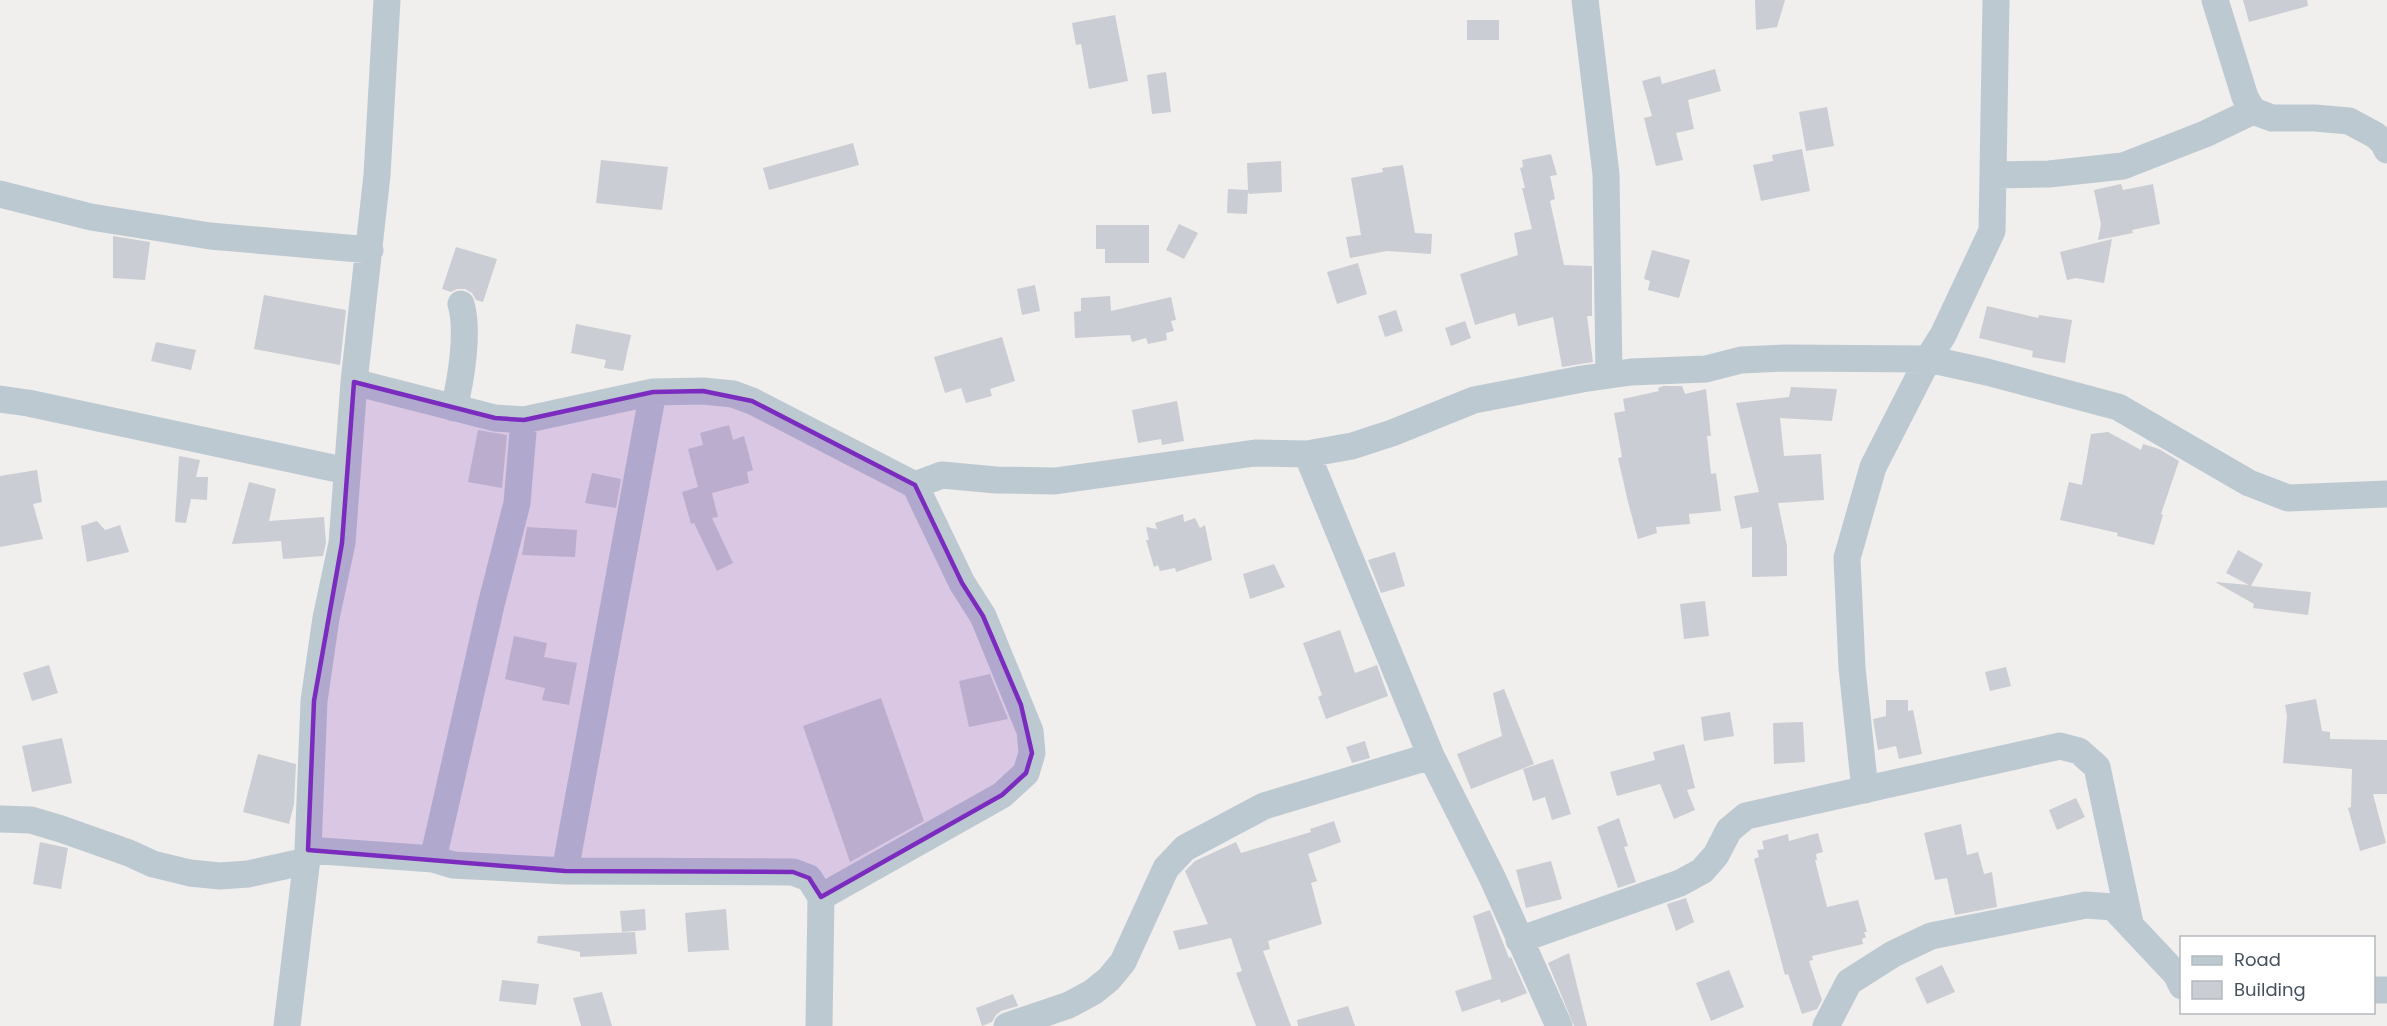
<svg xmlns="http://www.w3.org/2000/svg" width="2387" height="1026" viewBox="0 0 2387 1026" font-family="Poppins,sans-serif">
  <rect width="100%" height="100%" fill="#f1eeee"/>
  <path fill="#cacdd3" d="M 1755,0 L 1785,0 L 1777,27 L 1756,30 Z
    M 2243,0 L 2307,0 L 2308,6 L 2249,22 Z
    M 1115,15 L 1128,81 L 1089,89 L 1081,44 L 1076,45 L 1072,23 Z
    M 1467,20 L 1499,20 L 1499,40 L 1467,40 Z
    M 1715,69 L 1721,91 L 1688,100 L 1694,129 L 1676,133 L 1683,160 L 1656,166 L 1644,118 L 1652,116 L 1642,81 L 1660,76 L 1662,84 Z
    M 1166,72 L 1171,112 L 1152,114 L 1147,75 Z
    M 1827,107 L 1834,146 L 1806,151 L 1799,112 Z
    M 853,143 L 859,165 L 769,190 L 763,168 Z
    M 1802,149 L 1810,191 L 1761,201 L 1753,165 L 1773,161 L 1772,155 Z
    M 1551,154 L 1557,175 L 1550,176 L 1555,199 L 1550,201 L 1564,265 L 1592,266 L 1592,316 L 1587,316 L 1593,362 L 1562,367 L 1553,317 L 1518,326 L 1515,313 L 1475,325 L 1460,274 L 1518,255 L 1514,233 L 1532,229 L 1522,188 L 1525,188 L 1520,168 L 1523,167 L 1522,160 Z
    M 601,160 L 668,167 L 662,210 L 596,203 Z
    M 1281,161 L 1282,192 L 1249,194 L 1248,192 L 1247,214 L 1227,213 L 1228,189 L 1248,190 L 1247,163 Z
    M 1403,165 L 1415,233 L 1432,234 L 1431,254 L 1387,251 L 1350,258 L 1346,237 L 1361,235 L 1351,178 L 1383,172 L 1382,168 Z
    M 2121,184 L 2123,190 L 2153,184 L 2160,224 L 2132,230 L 2133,233 L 2098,240 L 2101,224 L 2094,190 Z
    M 1179,224 L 1198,233 L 1184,259 L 1166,250 Z
    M 1096,225 L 1149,225 L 1149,263 L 1105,263 L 1105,249 L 1096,249 Z
    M 113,236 L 150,242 L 145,280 L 113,278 Z
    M 2112,239 L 2104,283 L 2076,278 L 2067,280 L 2060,252 Z
    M 456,247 L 497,259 L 483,302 L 476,300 L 472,293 L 465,289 L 457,289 L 451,292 L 442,289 Z
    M 1652,250 L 1690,260 L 1679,298 L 1648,290 L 1650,281 L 1644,279 Z
    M 1358,263 L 1367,294 L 1337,304 L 1327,272 Z
    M 1035,285 L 1040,311 L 1022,315 L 1017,289 Z
    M 264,295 L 346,310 L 340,365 L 254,349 Z
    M 1110,296 L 1111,311 L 1171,297 L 1176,320 L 1171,321 L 1174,331 L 1166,333 L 1167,340 L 1148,344 L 1146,338 L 1132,342 L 1130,335 L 1075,338 L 1074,312 L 1081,311 L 1081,298 Z
    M 1987,306 L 2038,318 L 2039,315 L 2072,320 L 2065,363 L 2032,357 L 2033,351 L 1979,338 Z
    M 1396,310 L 1403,331 L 1385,337 L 1378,316 Z
    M 1465,321 L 1471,338 L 1451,346 L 1445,328 Z
    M 576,324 L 631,335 L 623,371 L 604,368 L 606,360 L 571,353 Z
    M 1002,337 L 1015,381 L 990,389 L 992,396 L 966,403 L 961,388 L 945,393 L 934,357 Z
    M 156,342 L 196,350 L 191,370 L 151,361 Z
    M 1663,386 L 1682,386 L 1685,394 L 1706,389 L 1711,436 L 1707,436 L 1711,474 L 1716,473 L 1721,511 L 1689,514 L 1690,524 L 1656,527 L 1657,533 L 1638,539 L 1628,502 L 1618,458 L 1622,457 L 1614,413 L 1625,411 L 1623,399 L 1659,391 L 1658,388 Z
    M 1791,387 L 1837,389 L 1832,421 L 1780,418 L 1784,456 L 1821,454 L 1824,500 L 1778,503 L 1787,546 L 1787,576 L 1752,577 L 1752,527 L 1741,529 L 1734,496 L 1759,492 L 1736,403 L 1789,397 Z
    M 1177,401 L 1184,441 L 1162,445 L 1161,439 L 1138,443 L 1132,410 Z
    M 729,425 L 733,440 L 744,436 L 753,470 L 747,472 L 749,483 L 712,493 L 718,517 L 712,518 L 733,563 L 717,571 L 694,523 L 691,524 L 682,492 L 698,487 L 688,449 L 703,445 L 700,433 Z
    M 478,430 L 507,435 L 502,488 L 468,482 Z
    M 2108,432 L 2141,450 L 2143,444 L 2159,449 L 2179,461 L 2161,514 L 2163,515 L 2154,545 L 2117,536 L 2118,533 L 2060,520 L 2069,482 L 2082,485 L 2091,434 Z
    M 179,456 L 200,460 L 196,477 L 208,477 L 207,500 L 191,499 L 186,523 L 175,522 Z
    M 37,470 L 42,502 L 33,504 L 43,539 L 0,547 L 0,476 Z
    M 592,473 L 621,479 L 616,508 L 585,503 Z
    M 249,482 L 276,489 L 269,521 L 324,517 L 326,543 L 323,556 L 283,559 L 281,541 L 232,544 Z
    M 1183,514 L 1184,522 L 1195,518 L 1200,528 L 1205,525 L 1212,560 L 1176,572 L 1175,568 L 1160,571 L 1158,565 L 1154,567 L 1146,540 L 1149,540 L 1146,527 L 1157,529 L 1155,523 Z
    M 97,521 L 105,530 L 120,525 L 129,552 L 87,562 L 81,526 Z
    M 527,527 L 577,530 L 575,557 L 522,555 Z
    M 2238,550 L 2263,564 L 2251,586 L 2311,592 L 2308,615 L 2253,608 L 2254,604 L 2215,582 L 2249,585 L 2226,573 Z
    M 1395,552 L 1405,586 L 1381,593 L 1368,560 Z
    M 1274,564 L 1285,587 L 1250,599 L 1243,574 Z
    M 1705,601 L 1709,636 L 1684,639 L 1680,604 Z
    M 1340,630 L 1355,673 L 1377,665 L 1388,696 L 1326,719 L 1318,697 L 1322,695 L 1303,643 Z
    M 514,636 L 547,643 L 544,657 L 577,663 L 569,705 L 542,700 L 545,688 L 505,679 Z
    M 49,665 L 58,693 L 32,701 L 23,673 Z
    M 2006,667 L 2011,686 L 1990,691 L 1985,672 Z
    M 990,674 L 1008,719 L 969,727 L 959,681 Z
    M 1504,689 L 1534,764 L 1471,789 L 1457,754 L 1502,736 L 1493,693 Z
    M 881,698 L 924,821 L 850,862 L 803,726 Z
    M 2316,699 L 2322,731 L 2330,732 L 2330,739 L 2387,740 L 2387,794 L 2373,794 L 2386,843 L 2360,851 L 2348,808 L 2351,807 L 2352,769 L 2283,763 L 2287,716 L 2285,705 Z
    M 1886,700 L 1908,700 L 1908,711 L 1913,710 L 1922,754 L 1899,759 L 1896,746 L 1878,750 L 1873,719 L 1886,716 Z
    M 1730,712 L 1734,736 L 1704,741 L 1701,717 Z
    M 1803,722 L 1805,762 L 1774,764 L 1773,723 Z
    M 62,738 L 72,783 L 32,792 L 22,746 Z
    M 1365,741 L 1370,758 L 1352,763 L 1346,747 Z
    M 1684,744 L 1695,788 L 1687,790 L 1695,810 L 1674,819 L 1660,784 L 1617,796 L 1610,772 L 1655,760 L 1653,752 Z
    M 258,754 L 296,764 L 294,804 L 289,824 L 243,812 Z
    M 1553,759 L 1571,814 L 1552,820 L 1545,797 L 1533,801 L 1523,769 Z
    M 2076,798 L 2085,817 L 2057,830 L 2049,810 Z
    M 1619,818 L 1628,846 L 1624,847 L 1636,882 L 1618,888 L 1597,827 Z
    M 1334,821 L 1341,842 L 1308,854 L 1317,881 L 1311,883 L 1322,924 L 1268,941 L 1270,949 L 1263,951 L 1291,1026 L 1256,1026 L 1236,973 L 1242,971 L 1231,938 L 1179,950 L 1173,931 L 1208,924 L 1185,871 L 1195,861 L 1236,842 L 1241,853 L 1311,832 L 1310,829 Z
    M 1961,824 L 1967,855 L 1978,852 L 1984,874 L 1992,872 L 1997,907 L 1955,915 L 1947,878 L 1935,880 L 1924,833 Z
    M 1818,833 L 1823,852 L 1816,854 L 1817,860 L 1815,860 L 1827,907 L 1858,900 L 1867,932 L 1864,932 L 1866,937 L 1862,939 L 1863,944 L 1812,956 L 1813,960 L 1809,961 L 1822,1000 L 1817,1009 L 1802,1014 L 1788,974 L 1785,975 L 1754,859 L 1759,857 L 1757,850 L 1764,849 L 1762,841 L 1788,834 L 1789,841 Z
    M 40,842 L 68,848 L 61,889 L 33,884 Z
    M 1551,861 L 1562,899 L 1526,908 L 1516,870 Z
    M 1686,898 L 1694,922 L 1676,931 L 1667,904 Z
    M 645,909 L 646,930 L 622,932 L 620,911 Z
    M 726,909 L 729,950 L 688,952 L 685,913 Z
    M 1490,910 L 1509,958 L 1511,957 L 1527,993 L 1501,1003 L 1500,999 L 1462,1012 L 1455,991 L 1492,979 L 1473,916 Z
    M 635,932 L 637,954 L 580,957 L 580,952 L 537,943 L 538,936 Z
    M 1569,953 L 1587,1026 L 1574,1026 L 1548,963 Z
    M 1942,965 L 1955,992 L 1927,1004 L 1915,978 Z
    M 1729,970 L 1744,1007 L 1711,1021 L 1696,983 Z
    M 502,980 L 539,984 L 536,1005 L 499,1001 Z
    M 602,992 L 612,1026 L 581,1026 L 573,998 Z
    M 1013,994 L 1018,1006 L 1001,1011 L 996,1015 L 992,1022 L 982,1026 L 976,1008 Z
    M 1348,1006 L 1355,1026 L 1298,1026 L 1297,1020 Z"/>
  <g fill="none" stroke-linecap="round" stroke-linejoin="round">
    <path stroke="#bdc9d1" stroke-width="27" d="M 1585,0 L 1606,174 L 1609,375
      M 2215,0 L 2245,97 L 2253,111 L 2272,118 L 2315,118 L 2349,121 L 2375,135 L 2383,142 L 2387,150
      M 1993,175 L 2049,174 L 2123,166 L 2205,134 L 2253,111
      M 0,194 L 91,217 L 210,236 L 370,250
      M 354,382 L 495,418 L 524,420 L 653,392 L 703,391 L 733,394 L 752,401 L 915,485 L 942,475 L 996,480 L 1055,481 L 1255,453 L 1307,454 L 1352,446 L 1392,433 L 1474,400 L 1582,379 L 1631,372 L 1706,369 L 1741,360 L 1786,358 L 1928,359 L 1987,372 L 2118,407 L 2249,483 L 2288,498 L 2387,494
      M 0,399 L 28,403 L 347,471
      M 454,408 C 461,380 469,331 461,304
      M 1307,454 L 1431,756 L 1492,877 L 1559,1026
      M 1865,790 L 1852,668 L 1847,558 L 1873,467 L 1928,359 L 1943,335 L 1992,231 L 1996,0
      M 0,819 L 31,820 L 61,829 L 129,853 L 153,864 L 190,873 L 220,876 L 248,874 L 307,861
      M 308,850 L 433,859 L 453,865 L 565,871 L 793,872 L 809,878 L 821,897 L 819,1026
      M 433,859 L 491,605 L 517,503 L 524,420
      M 565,871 L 653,392
      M 821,897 L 1002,795 L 1026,773 L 1032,753 L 1030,731 L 983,616 L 962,583 L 915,485
      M 1519,940 L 1680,883 L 1702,871 L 1716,855 L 1729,830 L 1746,816 L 2060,746 L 2079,751 L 2097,767 L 2130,923
      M 2374,990 L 2387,990
      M 287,1026 L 308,850 L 314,701 L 326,618 L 342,543 L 354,382 L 377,175 L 387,0
      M 1007,1026 L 1069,1005 L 1093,992 L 1109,979 L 1123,962 L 1166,868 L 1185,848 L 1264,806 L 1431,756
      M 1826,1026 L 1849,982 L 1893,954 L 1931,936 L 2086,905 L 2113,907 L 2176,974 L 2182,986"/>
  </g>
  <path fill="#7b2cbf" fill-opacity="0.2" stroke="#7b2cbf" stroke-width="4.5" stroke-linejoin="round" d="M 354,382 L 495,418 L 524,420 L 653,392 L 703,391 L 752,401 L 915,485 L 962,583 L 983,616 L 1021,705 L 1032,753 L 1026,773 L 1002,795 L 821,897 L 809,878 L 793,872 L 565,871 L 308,850 L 314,701 L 342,543 Z"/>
  <rect x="2180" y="936" width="195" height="78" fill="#ffffff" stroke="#b5b9be" stroke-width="1.5"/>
  <rect x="2192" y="956" width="30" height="9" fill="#bdc9d1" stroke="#b5b9be" stroke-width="1.5"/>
  <text x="2234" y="966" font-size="18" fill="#45515d">Road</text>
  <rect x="2192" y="981" width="30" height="18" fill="#cacdd3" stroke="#b5b9be" stroke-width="1.5"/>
  <text x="2234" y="996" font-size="18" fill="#45515d">Building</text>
</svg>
